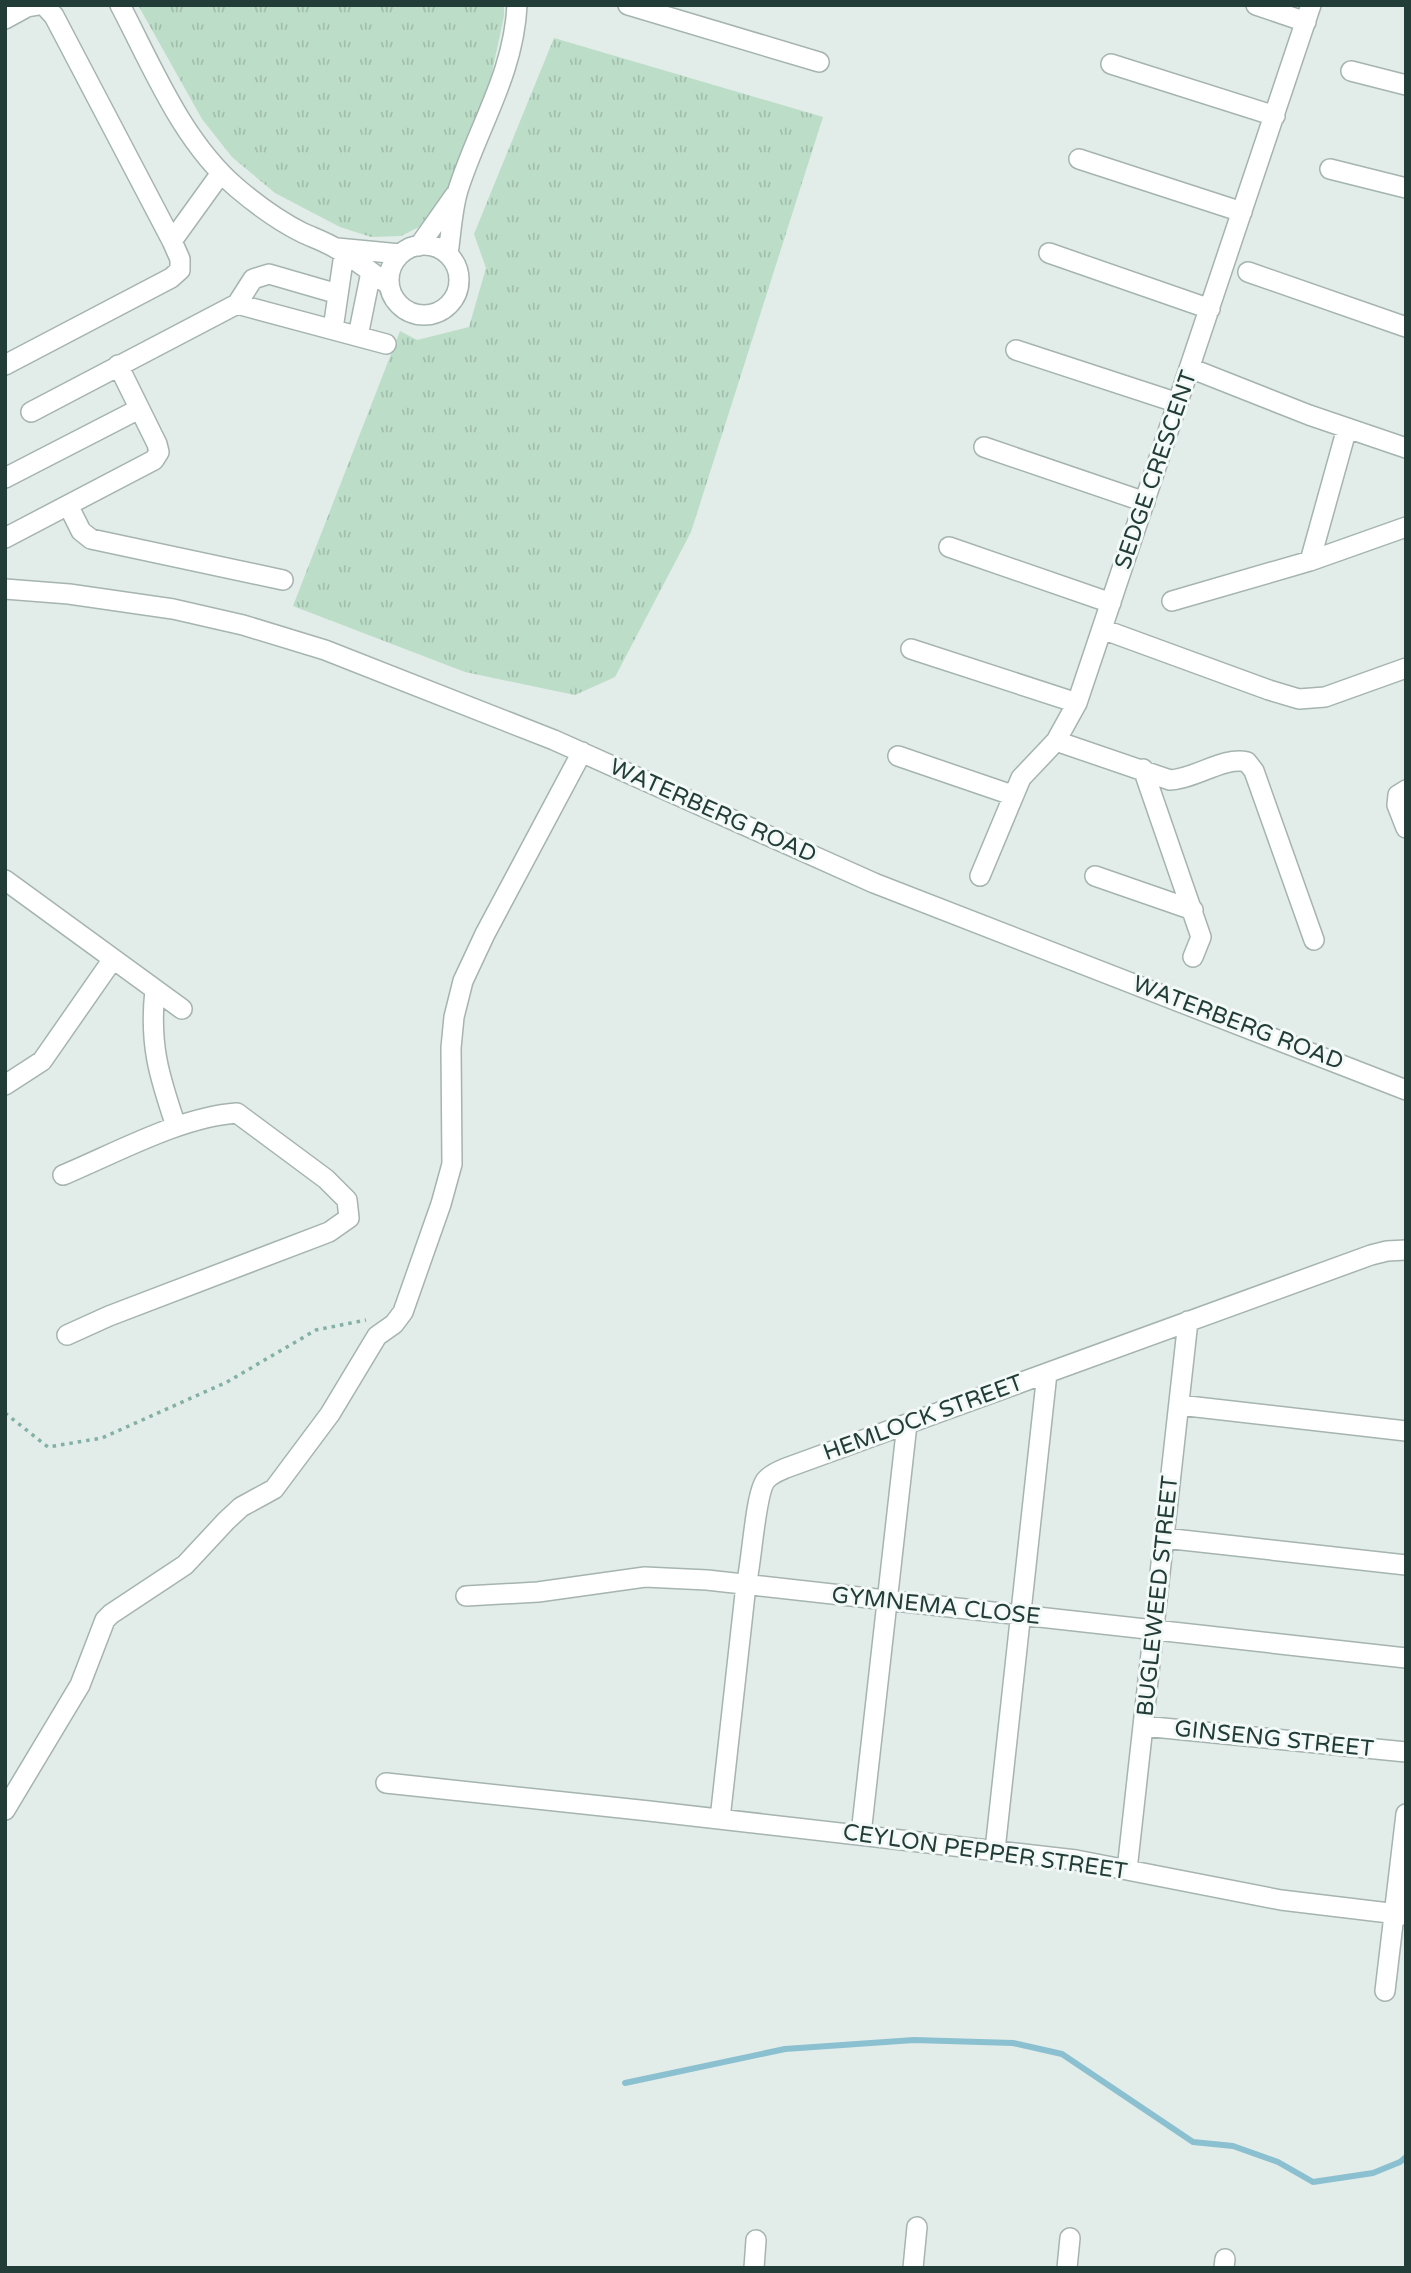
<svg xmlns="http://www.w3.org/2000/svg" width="1411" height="2273" viewBox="0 0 1411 2273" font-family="'Varela Round',sans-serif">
  <defs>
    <pattern id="grass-tufts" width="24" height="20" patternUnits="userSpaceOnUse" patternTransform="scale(1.75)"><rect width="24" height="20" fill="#bcddc7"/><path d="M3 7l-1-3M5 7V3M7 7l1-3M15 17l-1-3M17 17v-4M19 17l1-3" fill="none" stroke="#a1bfac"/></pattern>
  </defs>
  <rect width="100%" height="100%" fill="#e2ece9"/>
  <path fill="url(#grass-tufts)" d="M 138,5 L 504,5 L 504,16 L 491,77 L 449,194 L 423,225 L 401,236 L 371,237 L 340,227 L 275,193 L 232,157 L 202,119 Z
    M 554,38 L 823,117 L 691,532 L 615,677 L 575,695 L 465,672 L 293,606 L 400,331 L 417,340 L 469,327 L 486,268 L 474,234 Z"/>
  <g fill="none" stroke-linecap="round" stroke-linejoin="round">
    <path stroke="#8bc0d1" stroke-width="6" d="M 625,2083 L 785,2049 L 914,2040 L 1013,2043 L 1062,2054 L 1193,2142 L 1233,2146 L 1278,2162 L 1313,2182 L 1373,2173 L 1400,2162 L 1406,2157"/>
    <g stroke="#a5b4b0" stroke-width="22">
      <path id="minor" d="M 44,5 L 54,16 L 172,241 L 221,173
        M 120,5 C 153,68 182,141 237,188 C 257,205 279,221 303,233 C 314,238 326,242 337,249 C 355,259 372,273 389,285
        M 628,5 L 819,62
        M 1256,5 L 1306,22
        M 5,19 L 27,7 L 39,5
        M 1111,64 L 1275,116
        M 1351,71 L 1406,85
        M 1079,159 L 1242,212
        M 1330,169 L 1406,188
        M389 280a35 35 0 1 1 70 0a35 35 0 1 1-70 0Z
        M 419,246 L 455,195
        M 337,248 L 400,254
        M 1049,253 L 1210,309
        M 448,254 C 451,234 452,210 458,190 C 478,127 514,73 517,5
        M 1248,272 L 1406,327
        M 237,304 L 253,279 L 269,274 L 338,294
        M 333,329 L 344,254
        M 358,336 L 371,272
        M 1016,350 L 1178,403
        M 5,365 L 171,278 L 180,270 L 180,259 L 172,241
        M 1190,368 L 1309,415 L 1406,448
        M 31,412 L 237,304 L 386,344
        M 984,447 L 1145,502
        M 5,478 L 139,409
        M 68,505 L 81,531 L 91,539 L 283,580
        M 5,538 L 154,460 L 159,452 L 157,444 L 118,365
        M 949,547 L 1111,603
        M 1310,561 L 1347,428
        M 5,589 L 69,594 L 173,609 L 243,625 L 325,650 L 554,740 L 874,883 L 1406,1090
        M 1172,601 L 1310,561 L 1406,527
        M 1102,629 L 1269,690 L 1299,699 L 1325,697 L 1406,668
        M 911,649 L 1077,703
        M 1056,741 L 1170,780 C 1195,779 1224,756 1247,762 L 1254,771 L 1314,940
        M 898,756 L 1012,795
        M 1143,769 L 1201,937 L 1193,957
        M 1406,790 L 1398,795 L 1397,805 L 1406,828
        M 980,876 L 1021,778 L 1056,741 L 1077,703 L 1311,5
        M 1095,876 L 1193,910
        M 5,880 L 182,1009
        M 155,990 C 149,1044 159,1076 176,1126
        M 5,1085 L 42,1061 L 113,959
        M 63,1175 C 116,1153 180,1117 237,1113 L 326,1179 L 347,1200 L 349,1218 L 329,1232 L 109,1316 L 67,1335
        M 1179,1405 L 1406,1431
        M 1164,1538 L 1406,1565
        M 466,1596 L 538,1592 L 645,1577 L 707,1580 L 1406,1658
        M 1143,1726 L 1406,1752
        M 386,1783 L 649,1811 L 1076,1860 L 1281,1900 L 1406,1915
        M 5,1810 L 80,1685 L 105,1620 L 111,1614 L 185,1565 L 226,1521 L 241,1507 L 274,1489 L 330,1414 L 377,1336 L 394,1324 L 403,1312 L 441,1204 L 452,1164 L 451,1048 L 454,1017 L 463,981 L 485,934 L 582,752
        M 720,1819 L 746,1585 C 752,1563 755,1493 766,1480 C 771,1474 779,1471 786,1468 L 1371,1255 L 1387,1251 L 1406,1250
        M 861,1834 L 907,1424
        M 995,1850 L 1047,1373
        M 1127,1870 L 1188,1321
        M 1385,1991 L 1406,1814
        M 754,2268 L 756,2240
        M 913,2268 L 917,2227
        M 1067,2268 L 1070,2238
        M 1224,2268 L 1225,2259"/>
    </g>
    <path stroke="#83b0a5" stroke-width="3.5" stroke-dasharray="3.5 5" stroke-linecap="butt" d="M 5,1413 L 48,1447 L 102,1438 L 227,1382 L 316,1330 L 366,1320"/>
    <use href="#minor" stroke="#fff" stroke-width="19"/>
  </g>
  <g text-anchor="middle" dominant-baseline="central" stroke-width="6" stroke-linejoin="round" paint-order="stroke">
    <g font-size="23" fill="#223d38" stroke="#f3f9f6">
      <text transform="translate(1156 470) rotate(-71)">SEDGE CRESCENT</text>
      <text transform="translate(713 811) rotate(24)">WATERBERG ROAD</text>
      <text transform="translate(1238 1023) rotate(21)">WATERBERG ROAD</text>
      <text transform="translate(923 1418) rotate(-20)">HEMLOCK STREET</text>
      <text transform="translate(1158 1596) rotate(-84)">BUGLEWEED STREET</text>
      <text transform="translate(936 1606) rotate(6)">GYMNEMA CLOSE</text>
      <text transform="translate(1274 1739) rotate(6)">GINSENG STREET</text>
      <text transform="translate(985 1852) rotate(8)">CEYLON PEPPER STREET</text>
    </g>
  </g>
  <rect width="1411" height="2273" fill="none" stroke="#223d38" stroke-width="14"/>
</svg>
